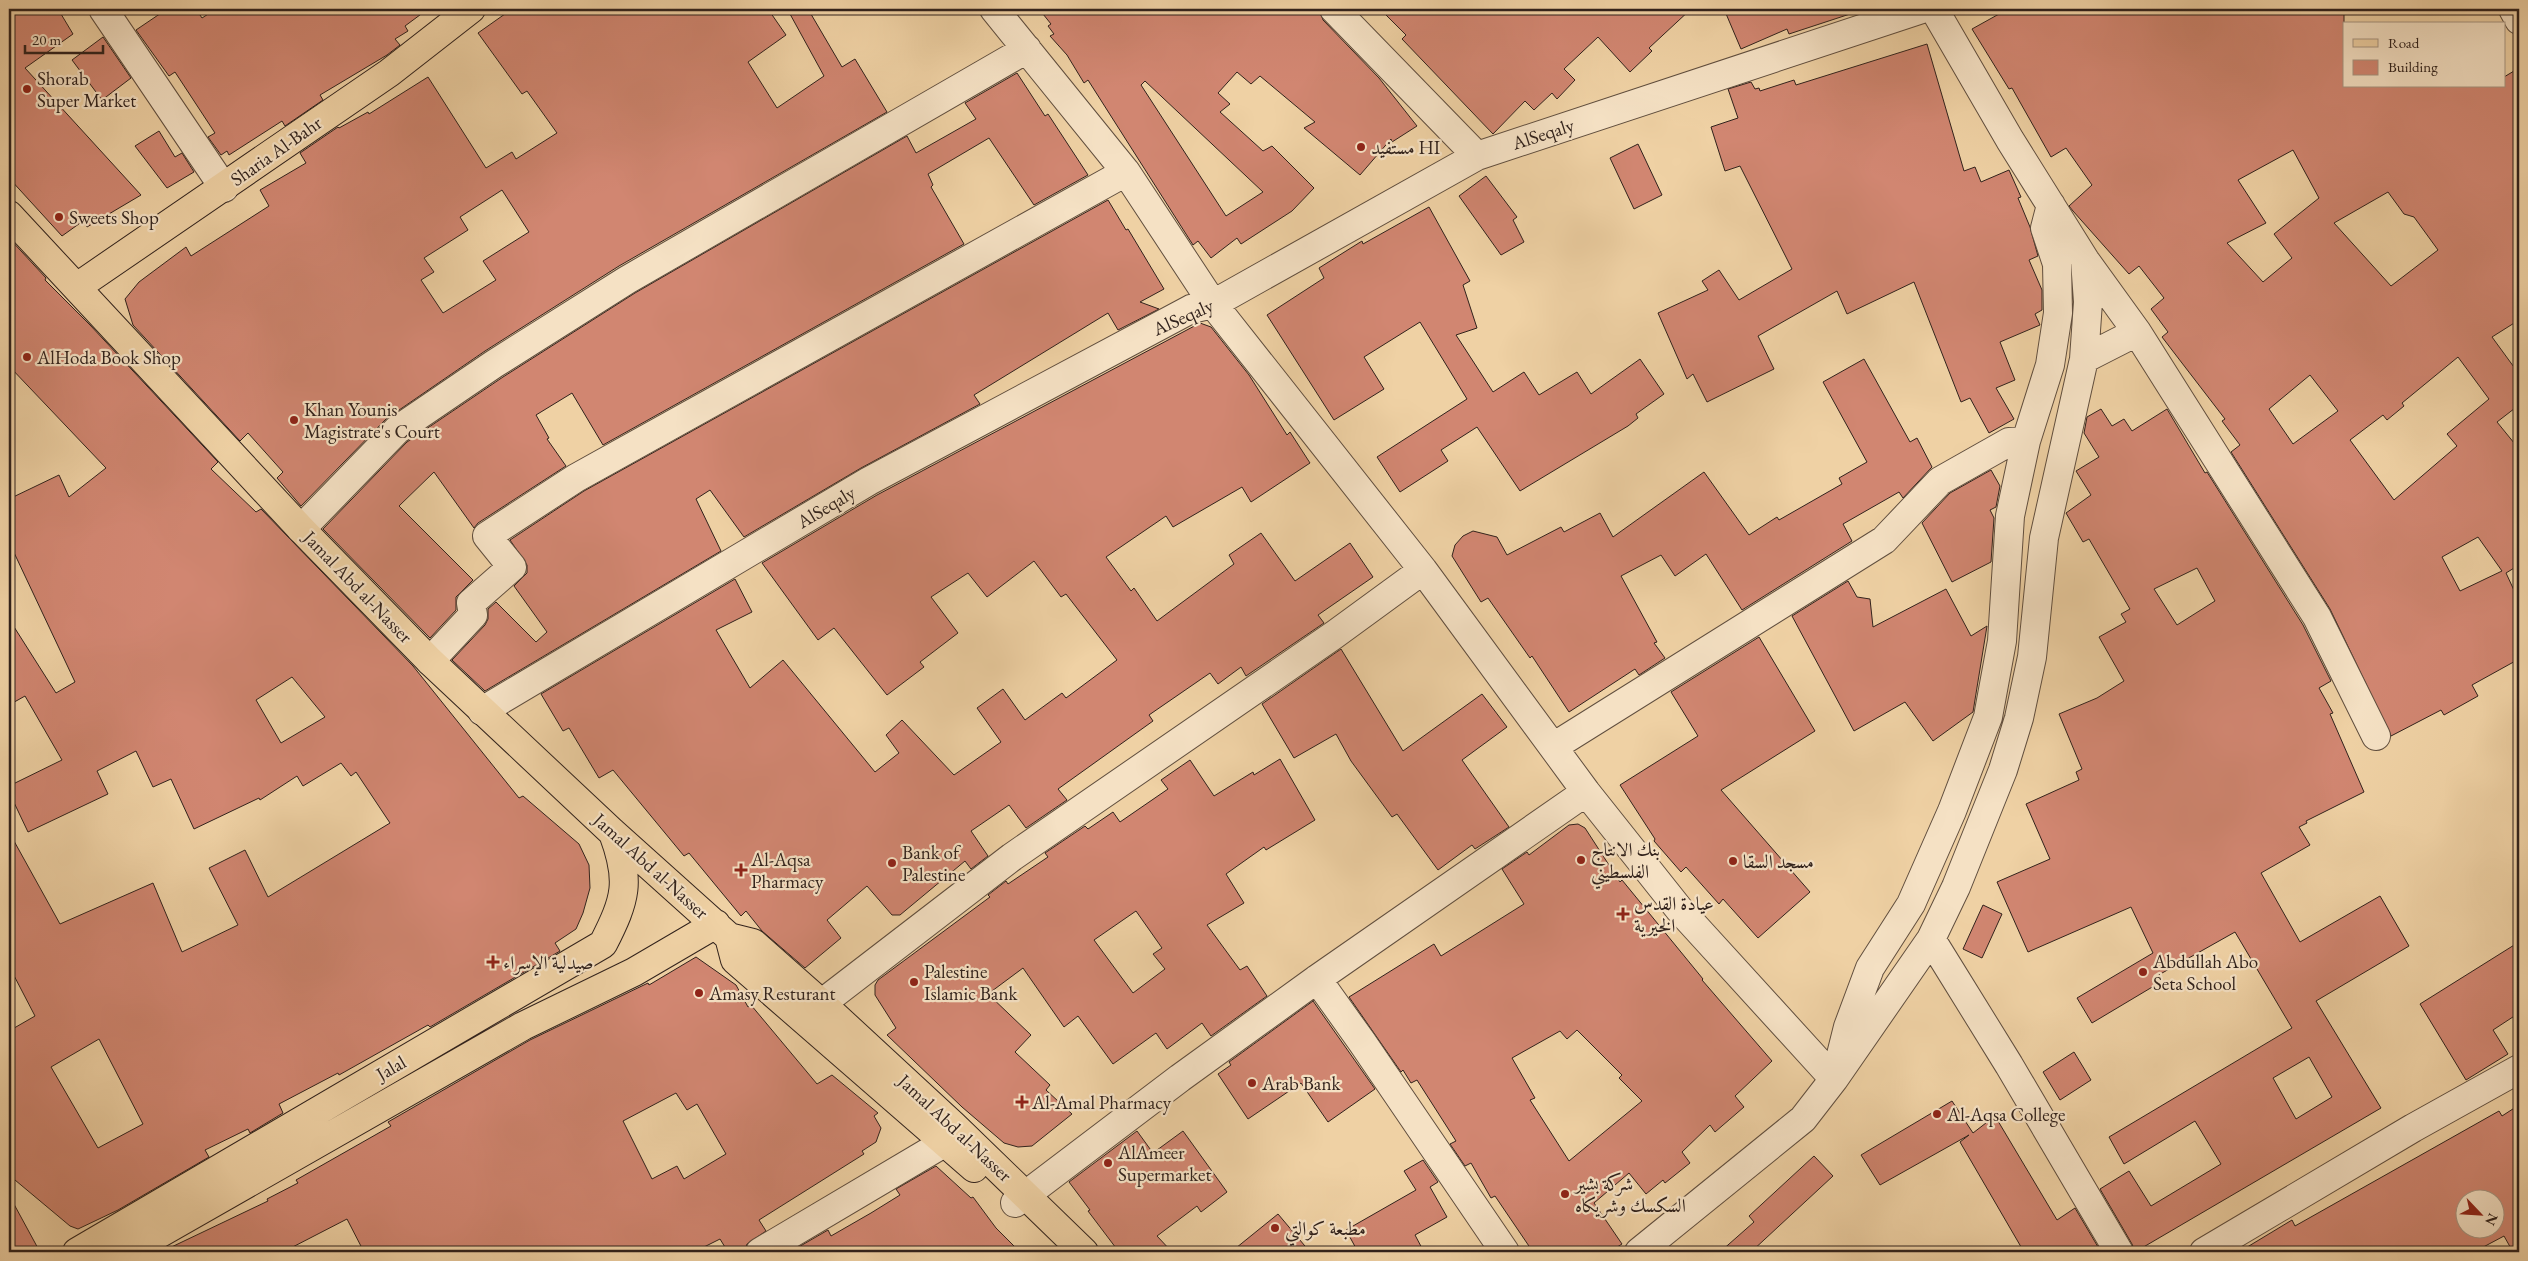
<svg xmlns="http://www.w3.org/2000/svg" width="2528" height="1261" viewBox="0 0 2528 1261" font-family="'EB Garamond',Amiri,serif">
  <rect width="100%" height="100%" fill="#efd1a4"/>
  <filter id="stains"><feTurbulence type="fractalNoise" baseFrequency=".004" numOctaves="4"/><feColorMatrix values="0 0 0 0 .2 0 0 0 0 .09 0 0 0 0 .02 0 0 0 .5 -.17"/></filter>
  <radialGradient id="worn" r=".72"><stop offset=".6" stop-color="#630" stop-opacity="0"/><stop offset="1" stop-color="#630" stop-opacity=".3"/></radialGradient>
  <path fill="#d18671" stroke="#31221c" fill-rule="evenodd" d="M 9,9 L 58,9 L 73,34 L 25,68 L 141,195 L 87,227 L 83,221 L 62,236 L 9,178 Z
    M 167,9 L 196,9 L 202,18 L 216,9 L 428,9 L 405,26 L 408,31 L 395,39 L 400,45 L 387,55 L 320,95 L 323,100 L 285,126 L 282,121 L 229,155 L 227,151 L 221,155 L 208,137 L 215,133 L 175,72 L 169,76 L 136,30 Z
    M 512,9 L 768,9 L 786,35 L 748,62 L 777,108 L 824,76 L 790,14 L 799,9 L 808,9 L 842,67 L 855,59 L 887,112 L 619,266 L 485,351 L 386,419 L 301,506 L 277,478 L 283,472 L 248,433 L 240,441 L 133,325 L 125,299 L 139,282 L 186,247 L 191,256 L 269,206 L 260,190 L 306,163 L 300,153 L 338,127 L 339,128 L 368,112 L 369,114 L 428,77 L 486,168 L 512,152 L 516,159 L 557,133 L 527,91 L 522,94 L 478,33 ZM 502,190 L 529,232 L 483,261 L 496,280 L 443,313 L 421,280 L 434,272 L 424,258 L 468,230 L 460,217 Z
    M 1039,9 L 1319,9 L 1323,20 L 1379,78 L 1417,126 L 1392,142 L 1391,139 L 1360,175 L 1304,128 L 1315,122 L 1260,76 L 1251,84 L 1237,72 L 1218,93 L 1230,104 L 1220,112 L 1263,151 L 1272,146 L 1314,188 L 1292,211 L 1241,244 L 1237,238 L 1211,258 L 1198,241 L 1193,245 L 1088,80 L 1084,83 L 1067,55 L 1050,36 L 1054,34 L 1048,26 L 1051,24 ZM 1145,81 L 1263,192 L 1226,216 L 1141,85 Z
    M 1380,9 L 1691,9 L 1649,48 L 1652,51 L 1630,72 L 1598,37 L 1564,69 L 1575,80 L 1557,99 L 1552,93 L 1534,110 L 1525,101 L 1493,134 L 1402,39 L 1406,35 Z
    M 1724,9 L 1852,9 L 1853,13 L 1789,34 L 1787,29 L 1741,49 Z
    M 2008,9 L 2344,9 L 2344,86 L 2504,86 L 2504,77 L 2519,68 L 2519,320 L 2492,337 L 2519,374 L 2519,405 L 2497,422 L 2519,449 L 2519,565 L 2506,573 L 2519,601 L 2519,659 L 2472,685 L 2478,696 L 2444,715 L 2441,710 L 2391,736 L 2330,609 L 2231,452 L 2240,445 L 2222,421 L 2225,419 L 2162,337 L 2168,332 L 2151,309 L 2164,298 L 2139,266 L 2129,274 L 2073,211 L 2069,206 L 2092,185 L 2066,148 L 2051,157 L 2012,88 L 2009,89 L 1972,29 ZM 2293,150 L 2319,198 L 2274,234 L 2292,258 L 2263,282 L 2227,243 L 2266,223 L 2238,180 ZM 2388,192 L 2404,214 L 2414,217 L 2438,250 L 2391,286 L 2334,223 ZM 2458,357 L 2489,399 L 2447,434 L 2457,446 L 2394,500 L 2350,440 L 2383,415 L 2387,420 L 2404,406 L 2402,403 ZM 2310,375 L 2338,411 L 2293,444 L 2269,409 ZM 2478,537 L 2502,571 L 2460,591 L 2442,557 Z
    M 103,37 L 131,78 L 102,100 L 72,60 Z
    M 1927,44 L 1964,171 L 1975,167 L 1981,182 L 2009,170 L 2021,197 L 2018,198 L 2030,227 L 2038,256 L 2029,260 L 2042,290 L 2042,310 L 2035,314 L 2040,325 L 2000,342 L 2015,380 L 1996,388 L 2014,419 L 1989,433 L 1970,398 L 1961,402 L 1914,282 L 1847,314 L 1837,291 L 1758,336 L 1774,369 L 1707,402 L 1693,374 L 1687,379 L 1658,313 L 1708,290 L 1702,281 L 1719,270 L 1739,300 L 1792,269 L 1740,166 L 1725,171 L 1711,127 L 1738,118 L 1728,89 L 1751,82 L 1755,89 L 1759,88 L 1760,91 L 1794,80 L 1796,85 Z
    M 1017,73 L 1045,116 L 1048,114 L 1088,175 L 1034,205 L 989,138 L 928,174 L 933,185 L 931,187 L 964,244 L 603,445 L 572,393 L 536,415 L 549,438 L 547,439 L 566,466 L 478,523 L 474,528 L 434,472 L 399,506 L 473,580 L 456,597 L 456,610 L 430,638 L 323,529 L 407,442 L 503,377 L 635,293 L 907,136 L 916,153 L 976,119 L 965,103 Z
    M 159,131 L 175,157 L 182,153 L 194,172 L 167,188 L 135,146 Z
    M 1638,144 L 1662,195 L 1634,209 L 1610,158 Z
    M 1486,176 L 1517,217 L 1513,220 L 1524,242 L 1501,255 L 1459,196 Z
    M 1108,200 L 1126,230 L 1128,229 L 1164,289 L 1140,302 L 1159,309 L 1118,330 L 1108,313 L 974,395 L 980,404 L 861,468 L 744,537 L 710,490 L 696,499 L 721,551 L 485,691 L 452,660 L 485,625 L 488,619 L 488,609 L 496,602 L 536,642 L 547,632 L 514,586 L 527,573 L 527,565 L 510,540 L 584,491 Z
    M 1429,207 L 1470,281 L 1463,285 L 1477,328 L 1456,335 L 1493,392 L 1524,372 L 1539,395 L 1577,372 L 1591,394 L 1640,359 L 1664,394 L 1636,414 L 1638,418 L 1628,426 L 1520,491 L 1477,427 L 1441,450 L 1448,461 L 1400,492 L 1377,457 L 1467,399 L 1420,322 L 1364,357 L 1384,389 L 1334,420 L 1267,315 L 1324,278 L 1319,268 L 1362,241 L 1363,244 Z
    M 9,238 L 46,278 L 45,280 L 90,325 L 218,462 L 211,469 L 256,512 L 261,509 L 413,666 L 519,798 L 523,796 L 579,844 L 589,865 L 590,888 L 583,913 L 576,929 L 555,943 L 560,951 L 430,1027 L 428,1025 L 339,1075 L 338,1073 L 279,1104 L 283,1113 L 250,1133 L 248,1129 L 205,1150 L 209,1157 L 118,1210 L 78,1229 L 70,1226 L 9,1175 L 9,1031 L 35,1016 L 9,966 L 9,832 L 60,924 L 153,883 L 182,952 L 238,925 L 209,868 L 245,850 L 268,897 L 390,823 L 356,772 L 351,776 L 341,763 L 303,786 L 297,776 L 260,800 L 259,798 L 194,829 L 171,779 L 153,787 L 136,751 L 97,771 L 108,794 L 28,832 L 9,792 L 9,786 L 62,760 L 25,696 L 9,705 L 9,619 L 56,693 L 75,682 L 9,542 L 9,499 L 59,475 L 69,497 L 106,468 L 9,366 ZM 292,677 L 325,717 L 281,743 L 256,700 ZM 99,1039 L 143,1124 L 98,1148 L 51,1067 Z
    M 1200,323 L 1211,327 L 1249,375 L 1287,435 L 1290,432 L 1310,463 L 1251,502 L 1242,487 L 1173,527 L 1166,516 L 1106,557 L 1131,591 L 1134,588 L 1157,621 L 1234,564 L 1229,555 L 1261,533 L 1295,581 L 1350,543 L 1373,577 L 1318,615 L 1324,623 L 1246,676 L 1241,667 L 1218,684 L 1210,673 L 1149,715 L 1153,721 L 1058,789 L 1067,800 L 1026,828 L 1009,805 L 971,831 L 988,856 L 971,869 L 965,861 L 900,915 L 892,915 L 867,886 L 827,920 L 841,938 L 805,968 L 762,931 L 746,911 L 741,916 L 689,853 L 684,856 L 613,770 L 599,778 L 569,728 L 563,731 L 541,694 L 735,579 L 752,612 L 716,630 L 750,688 L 783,660 L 875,772 L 899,753 L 886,735 L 902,720 L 954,775 L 1001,742 L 977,708 L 1003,689 L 1025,720 L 1062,693 L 1066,698 L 1117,660 L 1066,594 L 1061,597 L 1034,561 L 987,597 L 968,573 L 931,597 L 958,633 L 920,662 L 924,667 L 887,695 L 834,628 L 818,640 L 762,563 L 877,495 Z
    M 1864,359 L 1910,442 L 1917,438 L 1932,467 L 1903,498 L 1899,492 L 1843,524 L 1852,541 L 1742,610 L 1706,554 L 1675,576 L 1661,555 L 1621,576 L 1657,642 L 1654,643 L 1665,658 L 1639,675 L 1635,669 L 1569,712 L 1532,656 L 1530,658 L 1488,598 L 1481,602 L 1452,556 L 1455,545 L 1463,536 L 1473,531 L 1497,537 L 1507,555 L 1561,527 L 1564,532 L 1600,513 L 1613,537 L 1704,472 L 1749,535 L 1777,517 L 1779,520 L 1842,484 L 1839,478 L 1867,462 L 1823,382 Z
    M 2101,409 L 2112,426 L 2124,419 L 2132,431 L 2167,409 L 2205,473 L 2207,472 L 2303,625 L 2331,681 L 2319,688 L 2333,713 L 2330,714 L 2364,792 L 2306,821 L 2307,823 L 2299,827 L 2310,845 L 2261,873 L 2300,942 L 2380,896 L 2409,946 L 2316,1001 L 2381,1108 L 2135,1252 L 2132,1244 L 2100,1189 L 2129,1171 L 2151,1206 L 2221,1164 L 2195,1121 L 2124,1164 L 2109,1137 L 2292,1028 L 2235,932 L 2155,977 L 2159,983 L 2092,1023 L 2077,998 L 2153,953 L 2131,907 L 2028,952 L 1997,882 L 2050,859 L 2026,804 L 2079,780 L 2076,772 L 2082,769 L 2059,714 L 2097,698 L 2124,681 L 2099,637 L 2126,622 L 2121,614 L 2130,609 L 2089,539 L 2083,542 L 2066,513 L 2091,495 L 2076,471 L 2099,457 L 2084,433 L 2087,417 ZM 2197,568 L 2215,601 L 2177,625 L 2154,589 ZM 2309,1057 L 2332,1097 L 2296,1119 L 2273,1078 Z
    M 1991,470 L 2000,486 L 1996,507 L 1990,510 L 1994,518 L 1991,562 L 1952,582 L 1922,523 L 1950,493 Z
    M 1848,581 L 1857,597 L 1870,599 L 1873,627 L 1946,589 L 1971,636 L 1987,626 L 1973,712 L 1933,741 L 1905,702 L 1854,731 L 1792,616 Z
    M 1759,637 L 1815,731 L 1721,790 L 1810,892 L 1758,938 L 1723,899 L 1719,904 L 1686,867 L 1681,872 L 1654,841 L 1655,839 L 1620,785 L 1698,736 L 1671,692 Z
    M 1341,649 L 1403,751 L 1482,694 L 1507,727 L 1462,760 L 1509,827 L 1475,849 L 1472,845 L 1438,870 L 1397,814 L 1392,817 L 1351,761 L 1336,734 L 1294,758 L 1262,704 Z
    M 1280,759 L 1315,820 L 1266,850 L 1264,847 L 1226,874 L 1244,903 L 1207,925 L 1240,970 L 1247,966 L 1267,996 L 1211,1036 L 1202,1023 L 1167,1049 L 1156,1033 L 1113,1064 L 1078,1016 L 1064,1027 L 1023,968 L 988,994 L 1031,1035 L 1015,1052 L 1050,1085 L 1046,1090 L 1072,1114 L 1032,1146 L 1018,1147 L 1004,1143 L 962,1107 L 887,1035 L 896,1028 L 875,995 L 875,985 L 878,980 L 990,897 L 988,895 L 1006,881 L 1008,884 L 1048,857 L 1045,853 L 1085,826 L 1088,829 L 1113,812 L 1120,822 L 1168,789 L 1161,780 L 1190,760 L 1214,796 L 1253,772 L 1254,775 ZM 1136,911 L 1162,948 L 1153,954 L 1165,969 L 1133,993 L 1094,940 Z
    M 1578,824 L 1585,828 L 1620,882 L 1622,880 L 1703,979 L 1702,980 L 1772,1061 L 1735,1096 L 1744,1107 L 1715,1132 L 1710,1125 L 1682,1152 L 1690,1163 L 1665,1183 L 1663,1180 L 1646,1194 L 1629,1173 L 1594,1203 L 1622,1244 L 1609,1252 L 1533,1252 L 1495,1196 L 1491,1198 L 1471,1163 L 1465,1166 L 1450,1144 L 1456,1141 L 1417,1080 L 1411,1083 L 1403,1070 L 1401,1072 L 1349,997 L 1434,944 L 1441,956 L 1524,904 L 1502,869 L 1527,852 L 1529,855 L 1569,825 ZM 1577,1030 L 1622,1075 L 1619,1078 L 1642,1101 L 1569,1161 L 1530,1100 L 1535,1098 L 1512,1058 L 1560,1031 L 1567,1039 Z
    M 1983,905 L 2002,914 L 1982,958 L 1963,949 Z
    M 2519,942 L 2519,1013 L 2493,1030 L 2508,1054 L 2466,1080 L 2420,1004 Z
    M 696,957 L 736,985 L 748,1007 L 751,1005 L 817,1084 L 832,1075 L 878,1113 L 874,1116 L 881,1128 L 876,1142 L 862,1151 L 864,1154 L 759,1220 L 766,1231 L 747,1244 L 744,1252 L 728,1252 L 720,1239 L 694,1252 L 364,1252 L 347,1219 L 283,1252 L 161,1252 L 268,1201 L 267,1199 L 298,1183 L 296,1180 L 391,1126 L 388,1122 L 530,1040 L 648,983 L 649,985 ZM 676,1093 L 687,1110 L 697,1104 L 726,1154 L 684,1179 L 677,1166 L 652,1179 L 623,1121 Z
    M 1313,1001 L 1375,1089 L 1328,1122 L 1301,1083 L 1248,1119 L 1218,1074 L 1231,1065 L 1229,1062 Z
    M 2074,1052 L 2091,1080 L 2060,1100 L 2043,1072 Z
    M 1952,1101 L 1973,1133 L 1995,1116 L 2057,1220 L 2075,1208 L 2101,1252 L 2024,1252 L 1960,1142 L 1969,1135 L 1880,1185 L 1861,1155 Z
    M 2519,1105 L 2519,1252 L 2513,1252 L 2504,1236 L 2474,1252 L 2239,1252 L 2292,1220 L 2295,1226 L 2499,1111 L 2502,1116 ZM 2466,1198 L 2496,1198 L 2496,1228 L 2466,1228 Z
    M 1137,1131 L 1153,1153 L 1183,1131 L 1227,1192 L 1201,1212 L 1197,1206 L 1157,1236 L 1172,1252 L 1119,1252 L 1088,1211 L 1090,1210 L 1069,1182 Z
    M 1814,1156 L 1833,1176 L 1751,1252 L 1720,1252 L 1754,1222 L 1749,1216 Z
    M 1423,1160 L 1438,1182 L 1430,1187 L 1447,1217 L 1415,1235 L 1424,1252 L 1358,1252 L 1346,1230 L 1416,1190 L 1404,1171 Z
    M 936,1166 L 971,1198 L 973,1197 L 996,1228 L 1020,1252 L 790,1252 L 828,1230 L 831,1236 L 871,1213 L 900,1195 L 896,1189 Z
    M 9,1195 L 40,1252 L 9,1252 Z
    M 1278,1214 L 1310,1252 L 1231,1252 Z"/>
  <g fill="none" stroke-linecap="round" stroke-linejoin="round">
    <g stroke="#604e3e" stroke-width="30">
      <path id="minor" d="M 103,9 L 224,188
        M 994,9 L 1126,172 L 1213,304 L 1423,570 L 1586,792 L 1679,909 L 1834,1079
        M 1334,9 L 1477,156
        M 1934,9 L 2010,140 L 2085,260 L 2137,332 L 2317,617 L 2376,736
        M 2513,9 L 2519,20
        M 2084,359 L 2137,332
        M 301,529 L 397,430 L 494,364 L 627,280 L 1027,49
        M 430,661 L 473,615 L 471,603 L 512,567 L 487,536 L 576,478 L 1126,172
        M 482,711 L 869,481 L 1191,309 L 1213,304 L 1477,156 L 1922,9
        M 1553,747 L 1884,540 L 1940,481 L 2009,442 L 2026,441
        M 1931,939 L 2009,1065 L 2119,1252
        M 1317,979 L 1362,1042 L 1505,1252
        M 804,1017 L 1012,857 L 1334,635 L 1423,570
        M 1840,1059 L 1848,1027 L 1870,968 L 1911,904 L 1952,811 L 1988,717 L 2002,641 L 2010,516 L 2026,441 L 2050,365 L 2058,313 L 2057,264 L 2045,228 L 2051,205
        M 1015,1203 L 1180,1078 L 1317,979 L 1586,792
        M 760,1252 L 944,1143
        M 1639,1252 L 1803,1119 L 1834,1079 L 1931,939 L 1956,887 L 2003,770 L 2019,718 L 2032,657 L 2044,538 L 2084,359 L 2088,302 L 2085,260
        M 2204,1252 L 2413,1128 L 2519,1069"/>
    </g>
    <g stroke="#31221c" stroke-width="30">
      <path id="major" d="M 9,215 L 301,529 L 430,661 L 612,832 L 729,937 L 753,943 L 822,1004 L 954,1126 L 1084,1252
        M 77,287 L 389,73 L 471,9
        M 729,937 L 735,960 L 974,1168
        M 77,1252 L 603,944 C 626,899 631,881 613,833
        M 127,1252 L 523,1026 L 634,972 L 716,924"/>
    </g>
    <use href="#minor" stroke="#f5e1c4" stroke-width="28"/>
    <use href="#major" stroke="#efd1a4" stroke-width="28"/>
  </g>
  <g fill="#8f2418" stroke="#f5e1c4" stroke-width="2">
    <circle cx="27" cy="89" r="5"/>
    <circle cx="1361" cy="147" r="5"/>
    <circle cx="59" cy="217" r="5"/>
    <circle cx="27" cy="357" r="5"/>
    <circle cx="294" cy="420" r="5"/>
    <circle cx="1581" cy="860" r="5"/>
    <circle cx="1733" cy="861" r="5"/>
    <circle cx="892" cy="863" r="5"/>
    <path d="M738.5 862.5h5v5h5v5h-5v5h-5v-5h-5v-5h5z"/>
    <path d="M1620.5 906.5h5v5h5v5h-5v5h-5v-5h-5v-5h5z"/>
    <path d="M490.5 954.5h5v5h5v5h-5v5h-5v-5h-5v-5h5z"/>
    <circle cx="2143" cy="972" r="5"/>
    <circle cx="914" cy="982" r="5"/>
    <circle cx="699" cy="993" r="5"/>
    <circle cx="1252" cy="1083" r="5"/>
    <path d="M1019.5 1094.5h5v5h5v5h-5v5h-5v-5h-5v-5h5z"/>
    <circle cx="1937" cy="1114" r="5"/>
    <circle cx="1108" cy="1163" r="5"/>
    <circle cx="1565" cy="1194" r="5"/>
    <circle cx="1275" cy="1228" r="5"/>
  </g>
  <g text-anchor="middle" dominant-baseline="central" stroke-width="4.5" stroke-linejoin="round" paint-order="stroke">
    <g font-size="19" fill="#31221c" stroke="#f5e1c4" text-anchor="start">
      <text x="37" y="78">Shorab<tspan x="37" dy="22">Super Market</tspan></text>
      <text x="1371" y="147">مستفيد HI</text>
      <text x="69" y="217">Sweets Shop</text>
      <text x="37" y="357">AlHoda Book Shop</text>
      <text x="304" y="409">Khan Younis<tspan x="304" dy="22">Magistrate's Court</tspan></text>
      <text x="1591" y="849">بنك الانتاج<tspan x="1591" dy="22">الفلسطيني</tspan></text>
      <text x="902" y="852">Bank of<tspan x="902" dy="22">Palestine</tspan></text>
      <text x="751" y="859">Al-Aqsa<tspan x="751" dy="22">Pharmacy</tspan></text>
      <text x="1743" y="861">مسجد السقا</text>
      <text x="1634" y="903">عيادة القدس<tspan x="1634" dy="22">الخيرية</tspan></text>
      <text x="2153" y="961">ِAbdullah Abo<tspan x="2153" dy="22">Seta School</tspan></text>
      <text x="503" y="962">صيدلية الإسراء</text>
      <text x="924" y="971">Palestine<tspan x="924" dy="22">Islamic Bank</tspan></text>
      <text x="709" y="993">Amasy Resturant</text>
      <text x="1262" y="1083">Arab Bank</text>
      <text x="1032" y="1102">Al-Amal Pharmacy</text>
      <text x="1947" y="1114">Al-Aqsa College</text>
      <text x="1118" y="1152">AlAmeer<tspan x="1118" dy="22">Supermarket</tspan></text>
      <text x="1575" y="1183">شركة بشير<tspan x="1575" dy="22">السكسك وشريكاه</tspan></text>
      <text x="1285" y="1228">مطبعة كوالتي</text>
    </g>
    <g font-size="19" fill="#31221c" stroke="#f5e1c4">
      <text transform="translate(1543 134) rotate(-18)">AlSeqaly</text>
      <text transform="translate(276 151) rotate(-35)">Sharia Al-Bahr</text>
      <text transform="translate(1183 317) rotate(-24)">AlSeqaly</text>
      <text transform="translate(826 507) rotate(-31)">AlSeqaly</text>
      <text transform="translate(358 587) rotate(46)">Jamal Abd al-Nasser</text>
      <text transform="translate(651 866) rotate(42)">Jamal Abd al-Nasser</text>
      <text transform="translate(391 1068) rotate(-30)">Jalal</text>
      <text transform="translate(955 1128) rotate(43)">Jamal Abd al-Nasser</text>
    </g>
  </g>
  <rect width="2528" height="1261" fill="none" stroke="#efd1a4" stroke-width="30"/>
  <rect x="10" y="10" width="2508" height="1241" fill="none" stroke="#31221c" stroke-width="2.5"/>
  <rect x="15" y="15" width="2498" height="1231" fill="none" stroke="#31221c"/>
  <rect x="2343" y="22" width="162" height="65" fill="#f5e1c4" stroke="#a79581"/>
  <rect x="2353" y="39" width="25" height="8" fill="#efd1a4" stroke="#a79581"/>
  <text x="2388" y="48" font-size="15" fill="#31221c">Road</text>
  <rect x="2353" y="60" width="25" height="15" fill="#d18671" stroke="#a79581"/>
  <text x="2388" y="72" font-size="15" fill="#31221c">Building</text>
  <g transform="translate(2480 1214) rotate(115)"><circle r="24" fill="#f5e1c4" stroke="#a79581"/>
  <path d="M0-4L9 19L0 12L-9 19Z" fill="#8f2418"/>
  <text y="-8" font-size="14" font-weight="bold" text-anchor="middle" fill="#31221c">N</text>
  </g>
  <path d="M25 45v8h78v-8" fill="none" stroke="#31221c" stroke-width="2.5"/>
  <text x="32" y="45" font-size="15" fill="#31221c" stroke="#f5e1c4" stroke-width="4" paint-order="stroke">20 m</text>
  <rect width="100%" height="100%" filter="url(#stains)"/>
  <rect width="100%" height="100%" fill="url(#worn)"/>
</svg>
